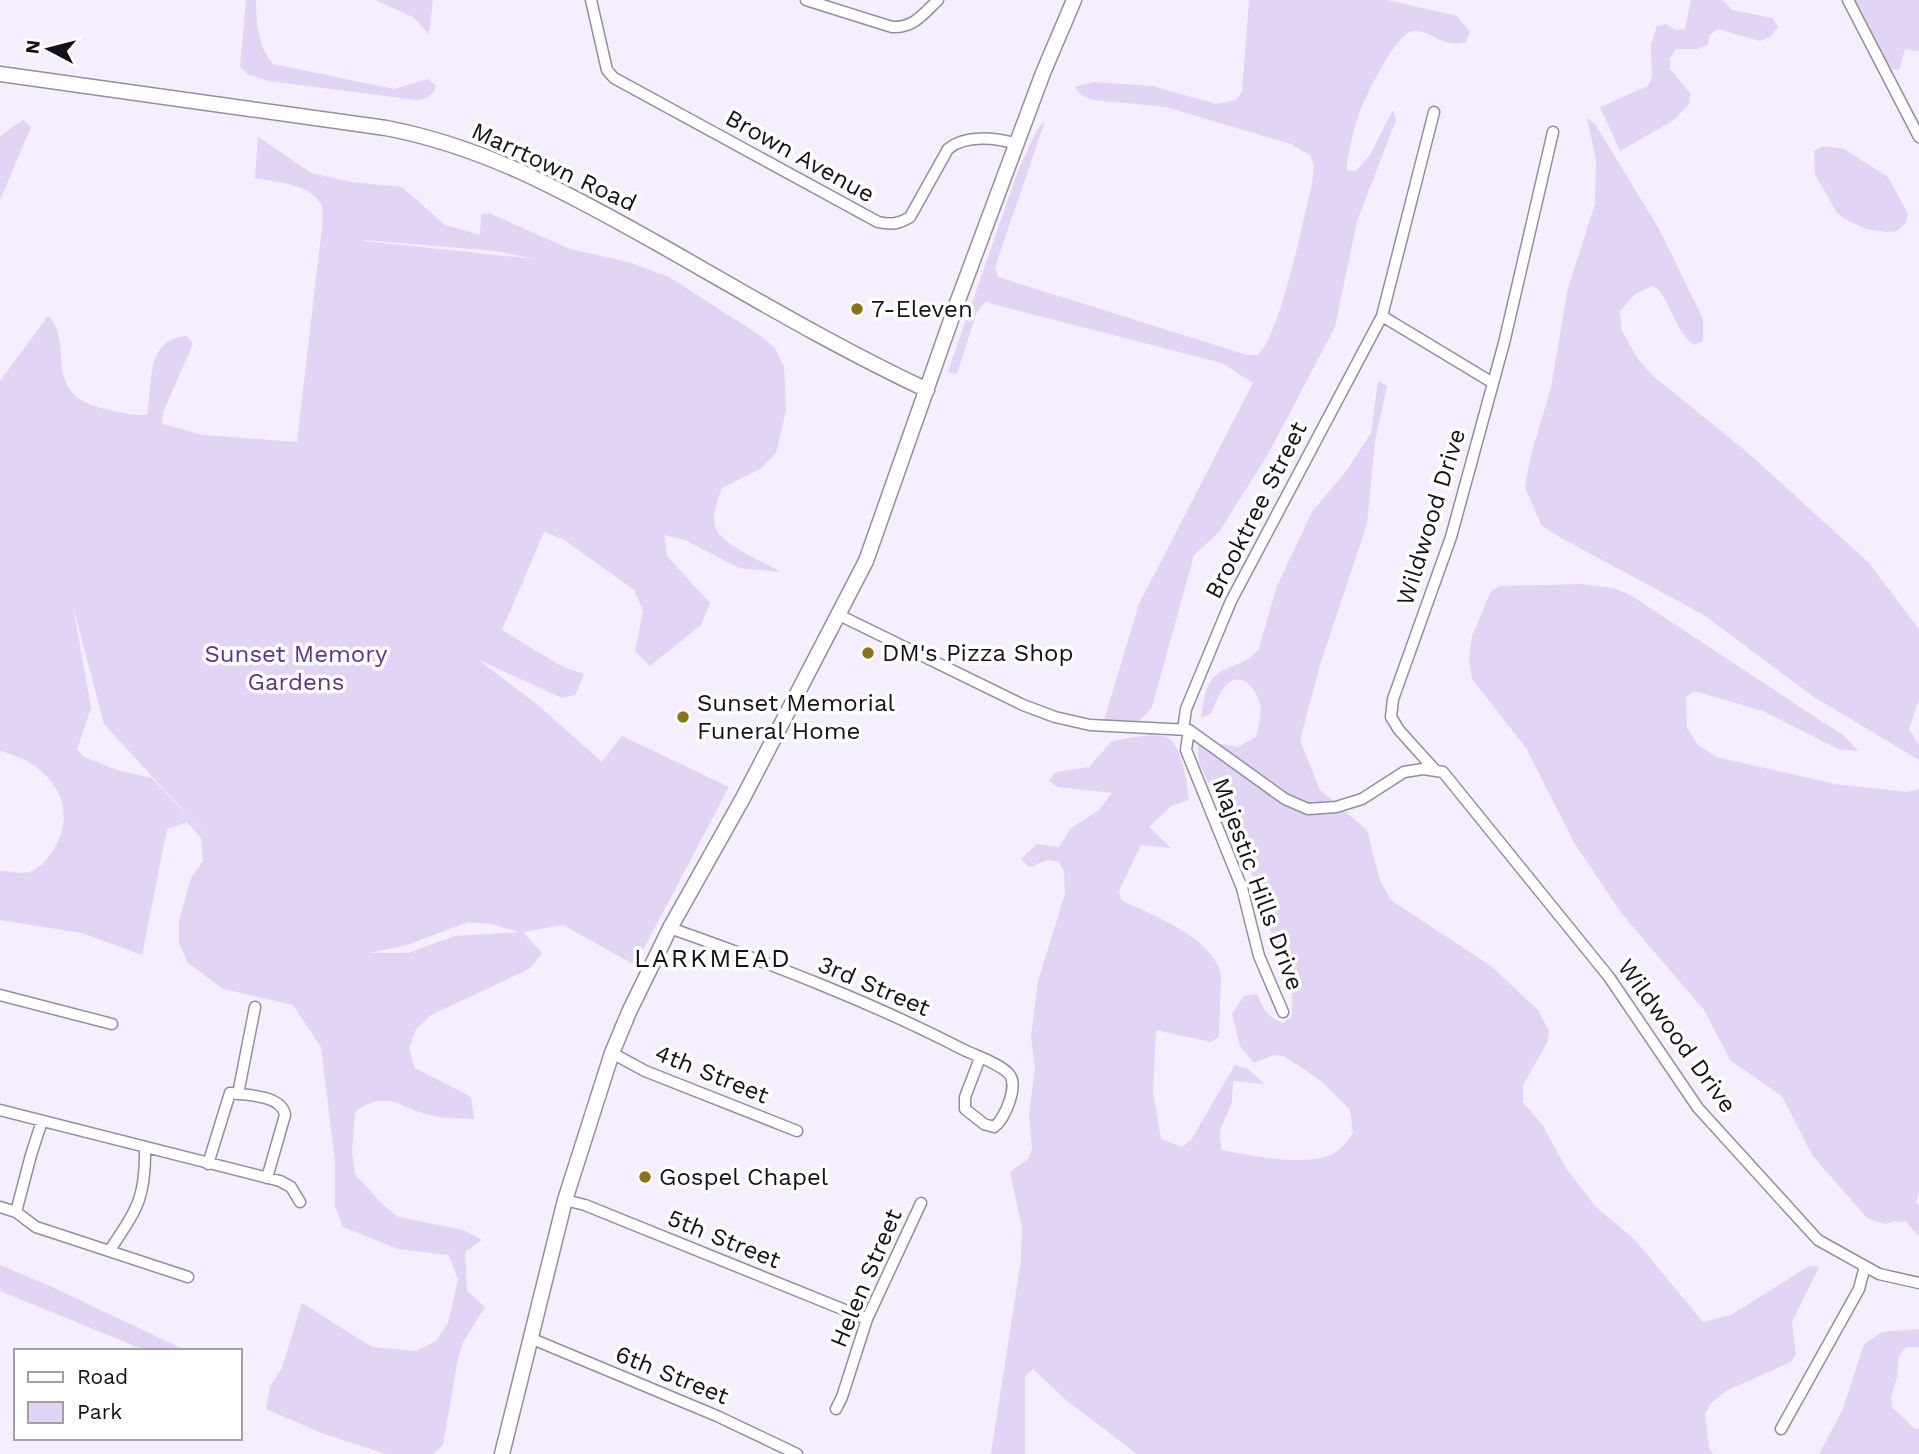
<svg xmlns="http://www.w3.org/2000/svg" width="1919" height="1454" viewBox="0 0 1919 1454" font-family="'Work Sans',sans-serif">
  <rect width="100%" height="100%" fill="#f4eefe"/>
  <path fill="#e1d4f4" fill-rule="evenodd" d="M 246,0 L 256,0 C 256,23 258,46 273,64 L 394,89 L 427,79 L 436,85 C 433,96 427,99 416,100 L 269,81 L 249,75 L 240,67 Z
    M 375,0 L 433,0 L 429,34 L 413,17 Z
    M 1249,0 L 1387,0 L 1457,16 L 1470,32 L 1466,42 C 1442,48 1432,30 1414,31 C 1396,31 1367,95 1360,111 C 1353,129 1349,151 1346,170 L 1356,171 L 1370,155 L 1393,110 L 1396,120 L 1357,221 L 1335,327 L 1268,454 L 1219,532 L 1194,555 L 1152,707 L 1140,721 L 1104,720 L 1139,604 L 1253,383 L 1222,363 L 985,302 L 976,314 L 957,374 L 948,372 L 1019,168 L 1037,130 L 1045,121 L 995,267 L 998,277 L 1247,355 L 1258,355 C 1282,330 1302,223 1312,185 L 1314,165 L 1310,155 L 1291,144 L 1166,107 L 1093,100 L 1081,95 L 1075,87 L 1094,82 L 1152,86 L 1216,104 L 1236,100 L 1242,92 Z
    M 1691,0 L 1723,0 L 1732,10 L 1772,18 L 1778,27 L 1770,37 L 1760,41 L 1718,29 L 1709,35 L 1708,45 L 1697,49 L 1676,49 L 1670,58 L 1670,69 L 1690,93 L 1689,104 L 1674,120 L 1620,151 L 1600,107 L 1648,86 L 1652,77 L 1651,45 L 1657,26 L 1666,24 L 1675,30 L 1685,29 Z
    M 1855,0 L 1919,0 L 1919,51 L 1905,49 L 1899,70 L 1888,69 Z
    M 1587,118 L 1595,124 L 1659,229 L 1703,319 L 1703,341 L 1694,345 C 1672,328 1670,295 1653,286 L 1634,295 L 1620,311 L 1622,331 L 1638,359 L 1653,376 L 1747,452 L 1868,562 L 1919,629 L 1919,699 L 1909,729 L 1919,745 L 1919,760 L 1814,697 L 1704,615 L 1563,539 L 1542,526 L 1525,487 L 1531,455 L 1551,388 L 1568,288 L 1595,204 L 1596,160 Z
    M 23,120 L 31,127 L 0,200 L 0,136 Z
    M 258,137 L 311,173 L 351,182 L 402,187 L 445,225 L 480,235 L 481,214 L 489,213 L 570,249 L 632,263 L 671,278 L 759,335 L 775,348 L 784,367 L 786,411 L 776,453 L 760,469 L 722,488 C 717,501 710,517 717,531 C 725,546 765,563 781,572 L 739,568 L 685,540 L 664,535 L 667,556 L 710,603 L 701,625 L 650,666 L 635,651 L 643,610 L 634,590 L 563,539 L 544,532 L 502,630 L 563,667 L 584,674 L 575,695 L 562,698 L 479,660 L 540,707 L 602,762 L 622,736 L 729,787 L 635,965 L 563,925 L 523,932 L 542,953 L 529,969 L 431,1015 L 416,1029 L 409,1048 L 415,1068 L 471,1097 L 474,1119 C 461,1118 447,1119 434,1116 C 400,1110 389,1087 355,1112 L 352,1152 L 355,1174 L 382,1204 L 398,1217 L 463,1230 L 482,1240 L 465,1252 L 467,1291 L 485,1307 L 463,1342 L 457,1363 L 443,1445 L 433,1454 L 386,1454 L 324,1434 L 266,1409 L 270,1387 L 282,1368 L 302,1303 L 372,1347 L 416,1351 L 436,1341 L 448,1323 L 458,1280 L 449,1255 L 398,1249 L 343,1227 L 335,1206 L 335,1161 L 321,1047 L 293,1005 L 223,989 L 187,962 L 179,942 L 179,921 L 191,878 L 203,861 L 201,838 L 187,822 L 167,829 L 142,955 L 82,933 L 0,920 L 0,871 C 9,871 19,874 28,872 C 37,871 47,860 52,852 C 83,806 48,761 0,751 L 0,381 L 48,316 C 76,342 38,394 105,409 C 119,412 133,416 147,415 C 153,385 145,338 187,336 L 193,344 L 163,412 L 162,424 L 203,435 L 297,442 L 321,236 C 322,228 324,215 322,207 C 315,184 275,182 255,178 ZM 364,240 L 496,251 L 534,259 L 364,241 ZM 73,606 L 104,724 L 215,845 L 152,778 L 117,770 L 84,757 L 77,750 L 91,708 ZM 468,922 L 491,924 L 519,932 L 455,936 L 408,953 L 369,953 L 407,945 Z
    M 1823,146 L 1844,149 L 1888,177 L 1908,214 L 1905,224 L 1897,231 L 1887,232 L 1866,229 L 1845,219 L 1837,213 L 1815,174 L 1814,151 Z
    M 1378,381 L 1387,386 L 1375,441 L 1367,524 L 1320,665 L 1300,740 L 1320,790 L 1367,830 L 1380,881 L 1392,901 L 1491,966 L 1538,1010 L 1549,1031 L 1548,1041 L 1523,1085 L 1523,1102 L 1543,1126 L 1566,1168 L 1595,1206 L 1635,1240 L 1703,1322 L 1731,1315 L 1809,1266 L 1819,1267 L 1792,1322 L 1796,1354 L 1791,1362 L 1726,1391 L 1710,1404 L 1705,1414 L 1709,1447 L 1713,1454 L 1137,1454 L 1066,1400 L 1033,1369 L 1025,1376 L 1025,1454 L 991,1454 L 1021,1260 L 1022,1228 L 1010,1172 L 1028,1159 L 1032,1149 L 1029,1114 L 1035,1068 L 1031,1037 L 1038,981 L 1065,894 L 1064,872 L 1059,862 L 1048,860 L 1029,867 L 1021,859 L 1037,844 L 1059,847 L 1071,828 L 1099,810 L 1112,793 L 1058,787 L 1049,781 L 1056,772 L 1089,767 L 1112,741 C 1127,739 1153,731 1168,738 C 1182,745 1187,785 1189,800 L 1171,806 L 1149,827 L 1171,848 L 1141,845 L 1119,891 L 1121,900 C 1153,916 1211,936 1221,974 L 1219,1037 L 1211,1042 L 1156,1030 L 1153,1092 L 1161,1139 L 1182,1147 L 1191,1140 L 1235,1065 L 1248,1069 L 1264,1084 L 1233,1081 L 1232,1102 L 1220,1131 L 1221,1150 C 1251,1155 1314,1170 1339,1150 C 1344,1146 1349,1138 1353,1133 L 1350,1110 L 1320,1080 L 1284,1056 L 1273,1055 L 1254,1063 L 1240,1046 L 1232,1014 L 1244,996 L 1257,994 C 1263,1008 1267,1018 1283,1023 L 1292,1016 L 1292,995 L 1254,879 L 1199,763 L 1197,740 L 1238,747 L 1256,737 C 1258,728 1262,714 1260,705 C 1257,689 1241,670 1226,685 C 1219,692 1215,705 1210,714 L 1201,718 C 1203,704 1205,684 1216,675 C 1230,664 1249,664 1259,648 L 1277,586 L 1312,512 L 1347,470 L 1371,433 Z
    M 1581,584 L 1613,588 L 1632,596 L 1844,736 L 1858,751 L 1838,749 L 1763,711 L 1694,691 L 1686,697 L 1687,728 L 1698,745 L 1716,757 L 1835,784 L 1907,792 L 1919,789 L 1919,1192 L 1916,1202 L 1919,1206 L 1919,1236 L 1906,1222 L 1895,1221 L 1885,1224 L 1867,1218 L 1812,1155 L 1782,1096 L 1731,1061 L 1704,1010 L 1622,914 L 1575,844 L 1526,748 L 1472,679 L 1469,658 L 1472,636 L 1491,591 L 1500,586 Z
    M 0,1265 L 50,1286 L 187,1351 L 147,1351 L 0,1291 Z
    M 1919,1329 L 1919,1347 L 1906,1347 L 1899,1356 L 1897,1377 L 1891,1397 L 1892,1407 L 1915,1429 L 1919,1428 L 1919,1454 L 1819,1454 L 1843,1409 L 1864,1344 L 1882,1332 Z"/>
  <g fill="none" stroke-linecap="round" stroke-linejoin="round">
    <g stroke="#948e9d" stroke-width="13">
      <path id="street" d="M 591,0 L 607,70 L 614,78 L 878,222 C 891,225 899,224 910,217 L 948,149 C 966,134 996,138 1017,144
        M 806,0 L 892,27 C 914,28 923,14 938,0
        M 1848,0 L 1919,137
        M 1382,316 L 1493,383
        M 839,615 L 1023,705 L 1055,717 L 1090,725 L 1189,730 L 1285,799 L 1308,809 L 1336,807 L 1362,799 L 1404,772 L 1423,769 L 1443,772 L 1609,977 L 1698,1108 L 1818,1240 L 1879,1274 L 1919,1283
        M 1183,730 L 1186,709 L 1231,601 L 1382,316 L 1434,112
        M 1189,730 L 1186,750 L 1242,888 L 1259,956 L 1283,1012
        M 1435,770 L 1399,730 L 1391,717 L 1393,699 L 1451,537 L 1504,343 L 1553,132
        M 670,928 C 769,963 869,1001 962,1049 C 976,1056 999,1063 1009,1074 C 1019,1085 1005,1119 994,1127 L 984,1124 L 965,1109 L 965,1097 L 980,1058
        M 0,995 L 112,1024
        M 612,1053 L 645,1071 L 797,1131
        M 238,1094 L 255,1007
        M 0,1110 L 280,1181 L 291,1187 L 300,1202
        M 208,1164 L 230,1093 C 246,1095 282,1095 285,1115 L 267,1178
        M 565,1200 L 585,1205 L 867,1319
        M 0,1207 L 16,1212 L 36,1227 L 188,1277
        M 16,1212 L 31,1155 L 42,1121
        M 110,1250 C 137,1209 146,1198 145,1147
        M 530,1338 L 717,1416 L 797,1454
        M 836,1409 L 842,1397 L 867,1319 L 921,1203
        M 1781,1429 L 1859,1289 L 1865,1266"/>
    </g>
    <g stroke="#948e9d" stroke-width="17">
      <path id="secondary" d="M 0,74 L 386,128 C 486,147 567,193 655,242 C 745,293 833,346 927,390
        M 502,1454 L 565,1200 L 612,1053 L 629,1012 L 670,928 L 743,798 L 866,561 L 957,303 L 1043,73 L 1074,0"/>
    </g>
    <use href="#street" stroke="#fff" stroke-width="10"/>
    <use href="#secondary" stroke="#fff" stroke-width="14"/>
  </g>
  <g fill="#8b7417" stroke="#fff" stroke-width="2.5">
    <circle cx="857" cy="309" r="7"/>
    <circle cx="868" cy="653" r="7"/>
    <circle cx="683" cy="717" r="7"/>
    <circle cx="645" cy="1177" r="7"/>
  </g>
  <g text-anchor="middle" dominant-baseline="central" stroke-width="7" stroke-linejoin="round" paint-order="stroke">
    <g font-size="24" fill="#141217" stroke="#fff">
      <text transform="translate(800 156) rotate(29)">Brown Avenue</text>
      <text transform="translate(554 167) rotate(25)">Marrtown Road</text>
      <text transform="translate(1256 510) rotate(-63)">Brooktree Street</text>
      <text transform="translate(1431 517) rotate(-73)">Wildwood Drive</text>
      <text transform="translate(1258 884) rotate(70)">Majestic Hills Drive</text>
      <text transform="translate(874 986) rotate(23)">3rd Street</text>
      <text transform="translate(1677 1036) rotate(54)">Wildwood Drive</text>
      <text transform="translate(712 1074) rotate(22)">4th Street</text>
      <text transform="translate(724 1239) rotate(22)">5th Street</text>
      <text transform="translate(866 1278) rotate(-67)">Helen Street</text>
      <text transform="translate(672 1375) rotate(22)">6th Street</text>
    </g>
    <g font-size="24" fill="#141217" stroke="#fff" text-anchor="start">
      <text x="871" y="309">7-Eleven</text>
      <text x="882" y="653">DM's Pizza Shop</text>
      <text x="697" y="703">Sunset Memorial<tspan x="697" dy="28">Funeral Home</tspan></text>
      <text x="659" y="1177">Gospel Chapel</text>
    </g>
    <g font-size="24" fill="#60338d" stroke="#fff">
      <text x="296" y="654">Sunset Memory<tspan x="296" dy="28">Gardens</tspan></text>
    </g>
    <g font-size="26" letter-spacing="2" fill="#141217" stroke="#fff">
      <text x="713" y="958">LARKMEAD</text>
    </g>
  </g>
  <rect x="14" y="1349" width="228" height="91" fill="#ffffff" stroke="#a1a0a2" stroke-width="2"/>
  <rect x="28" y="1372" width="35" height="10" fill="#ffffff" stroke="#a1a0a2" stroke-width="2"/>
  <text x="77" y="1384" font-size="21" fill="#141217">Road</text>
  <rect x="28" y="1402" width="35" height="21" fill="#e1d4f4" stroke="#a1a0a2" stroke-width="2"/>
  <text x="77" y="1419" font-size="21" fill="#141217">Park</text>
  <g transform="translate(49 49) rotate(277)" stroke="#ffffff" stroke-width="5" paint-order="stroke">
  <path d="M0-5L12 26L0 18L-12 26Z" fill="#141217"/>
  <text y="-10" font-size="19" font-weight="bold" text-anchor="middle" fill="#141217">N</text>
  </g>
</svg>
